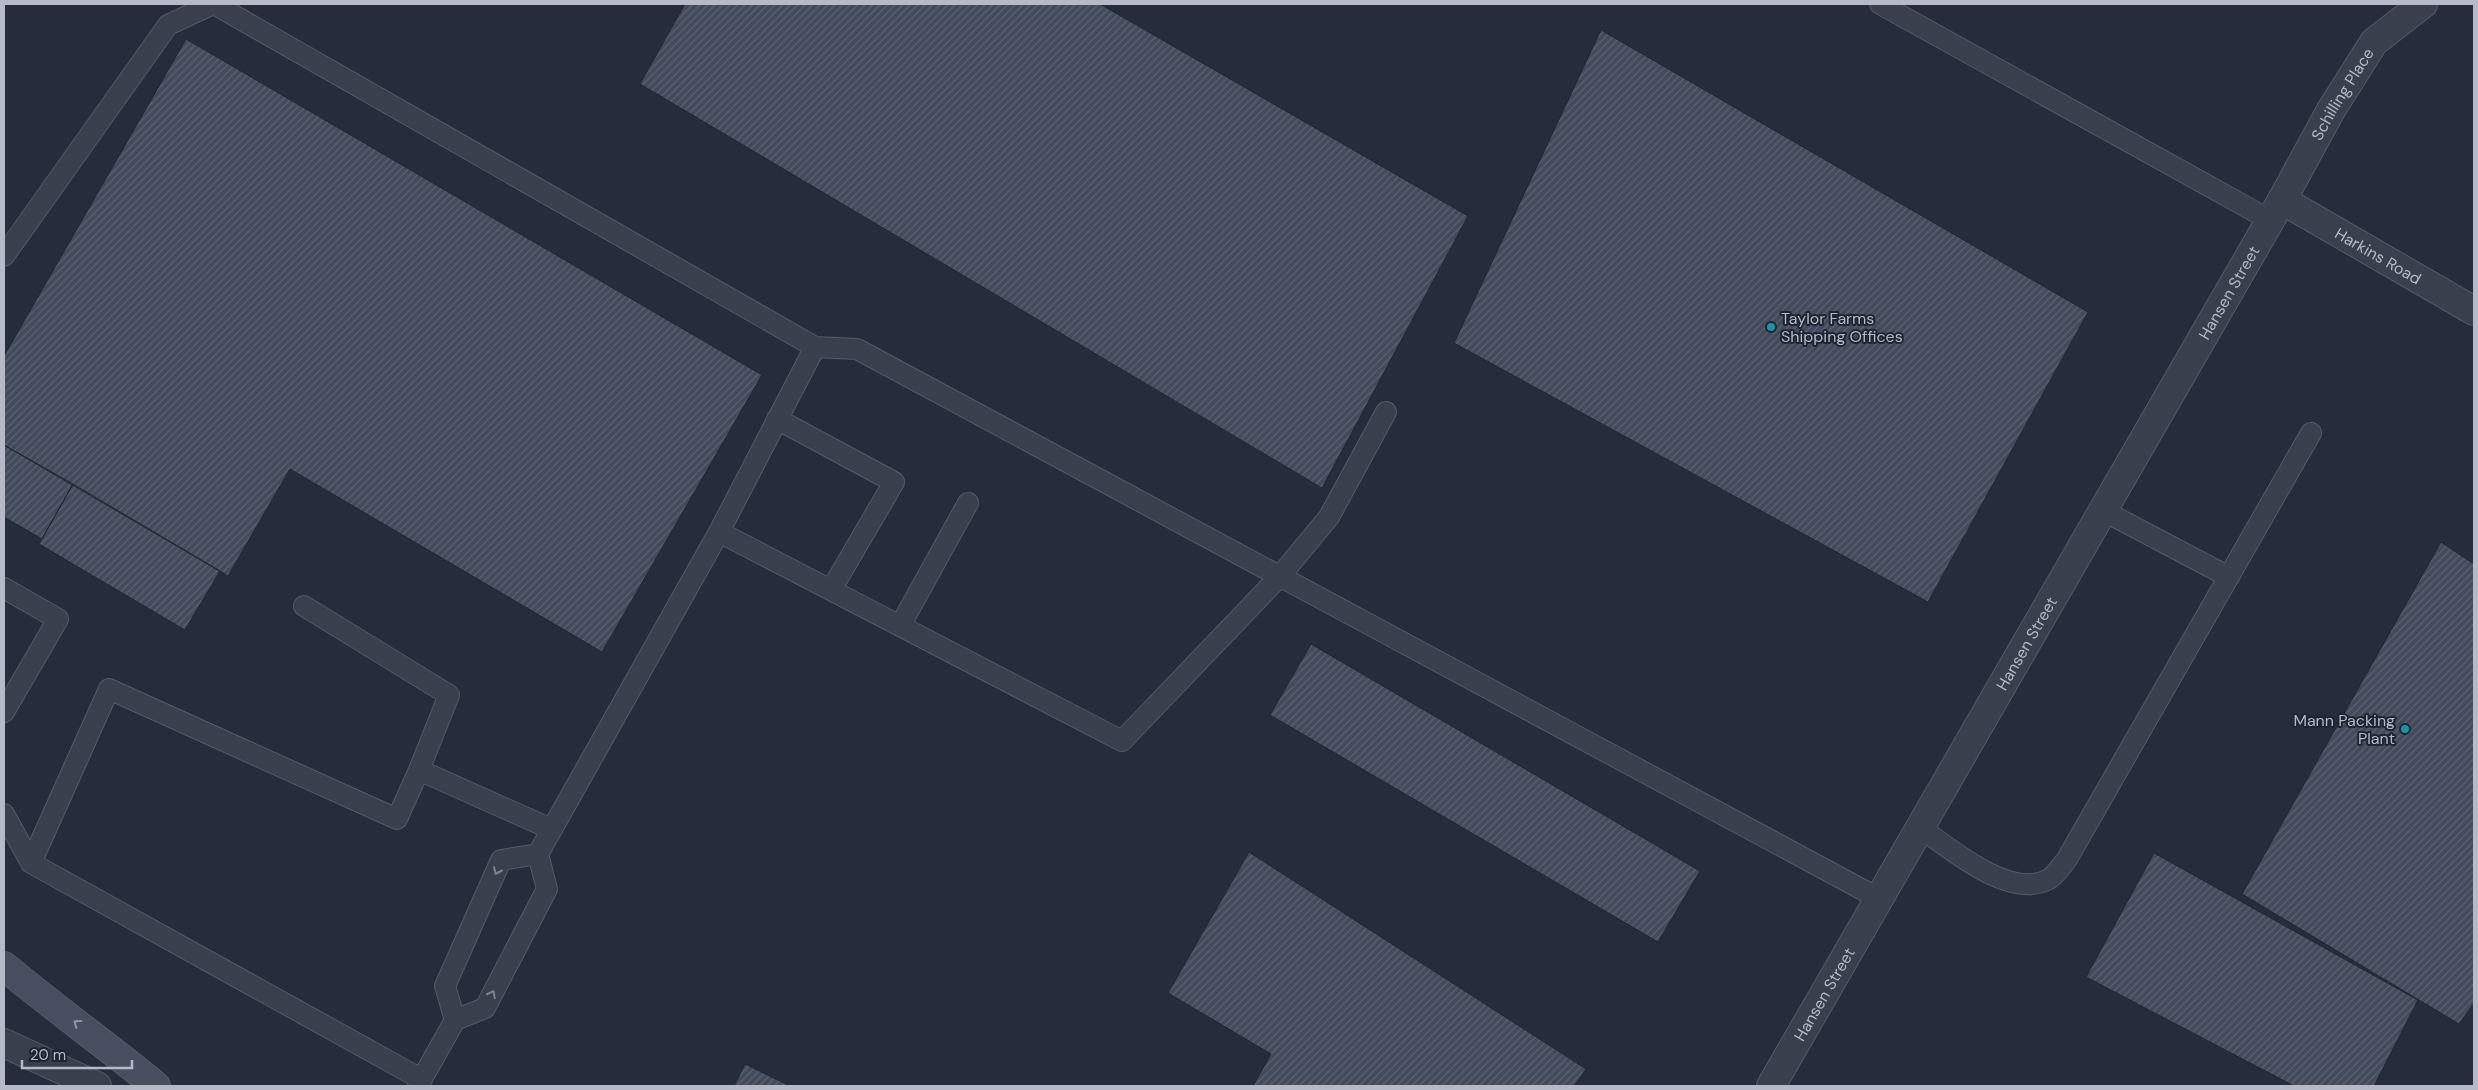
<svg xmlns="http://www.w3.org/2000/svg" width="2478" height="1090" viewBox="0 0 2478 1090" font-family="'DM Sans',sans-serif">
  <defs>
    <pattern id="building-hatch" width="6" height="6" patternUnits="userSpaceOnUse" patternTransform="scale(1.25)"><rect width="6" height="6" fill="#424a5b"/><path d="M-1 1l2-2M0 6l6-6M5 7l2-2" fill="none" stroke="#5b6271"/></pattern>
  </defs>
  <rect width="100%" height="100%" fill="#262c3c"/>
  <path fill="url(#building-hatch)" stroke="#212634" d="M 685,4 L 1100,4 L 1468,216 L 1322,488 L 640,84 Z
    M 1601,30 L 2088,312 L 1928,602 L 1454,343 Z
    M 186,39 L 762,375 L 602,652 L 290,469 L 228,576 L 4,445 L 4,356 Z
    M 4,445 L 73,484 L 42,539 L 4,517 Z
    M 73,484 L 220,571 L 185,630 L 39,544 Z
    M 2441,542 L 2474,564 L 2474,1003 L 2459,1024 L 2242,894 Z
    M 1311,644 L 1700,871 L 1658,942 L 1270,715 Z
    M 1249,852 L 1586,1069 L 1574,1086 L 1253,1086 L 1271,1054 L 1168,993 Z
    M 2154,853 L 2418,1000 L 2374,1086 L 2294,1086 L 2086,977 Z
    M 745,1064 L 790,1086 L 734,1086 Z"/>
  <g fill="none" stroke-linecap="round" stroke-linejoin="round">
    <g stroke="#555a68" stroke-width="22">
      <path id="service" d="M 214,4 L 815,347 L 719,532 L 538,854 L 547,889 L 485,1008 L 455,1020 L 418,1086
        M 1880,4 L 2270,220
        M 4,256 L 168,25 L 213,4
        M 815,347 L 857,349 L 1878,898
        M 777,419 L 894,482 L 831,590
        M 2102,510 L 2229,577
        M 719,532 L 1122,741 L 1280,576 L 1329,517 L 1386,412
        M 4,588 L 58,619 L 4,712
        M 304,606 L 449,695 L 419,770 L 551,829
        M 900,626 L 968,503
        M 4,814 L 31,863 L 421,1079
        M 1919,827 C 1950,848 2010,901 2049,879 C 2056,875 2062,865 2067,859 L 2311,433
        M 31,863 L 109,689 L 397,819 L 419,770
        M 455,1020 L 445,986 L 501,860 L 538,854"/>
    </g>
    <g stroke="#555a68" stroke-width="30">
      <g id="minor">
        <path id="s1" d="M 2282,200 L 2331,110 L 2374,42 L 2423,4"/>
      </g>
    </g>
    <g stroke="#555a68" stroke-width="30">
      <g id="tertiary">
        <path d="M 4,1043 L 97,1086"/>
        <path id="s2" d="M 1771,1086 L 2282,200 L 2474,311"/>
      </g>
    </g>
    <g stroke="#555a68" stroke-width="30">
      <path id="secondary" d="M 4,966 C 53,1007 106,1045 156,1086"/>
    </g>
    <use href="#service" stroke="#3a3f4d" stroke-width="20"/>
    <use href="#minor" stroke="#3a3f4d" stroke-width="28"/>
    <use href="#tertiary" stroke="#3a3f4d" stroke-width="28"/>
    <use href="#secondary" stroke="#484d5f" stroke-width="28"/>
  </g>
  <defs><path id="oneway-chevron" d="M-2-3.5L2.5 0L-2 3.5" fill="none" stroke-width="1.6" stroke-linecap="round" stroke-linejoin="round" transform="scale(1.25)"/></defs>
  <g stroke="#7e8391">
    <use href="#oneway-chevron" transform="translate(497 871) rotate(114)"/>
    <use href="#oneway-chevron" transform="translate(492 994) rotate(-63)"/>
  </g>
  <use stroke="#9094a3" href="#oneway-chevron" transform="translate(77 1023) rotate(-144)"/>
  <g fill="#0f9aa8" stroke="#1f2432" stroke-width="2">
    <circle cx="1771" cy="327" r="5"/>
    <circle cx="2405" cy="729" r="5"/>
  </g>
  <g text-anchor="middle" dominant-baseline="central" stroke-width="4" stroke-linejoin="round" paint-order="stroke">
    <g font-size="16" fill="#b6bac8" stroke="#1f2432">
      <text stroke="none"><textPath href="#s1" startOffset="122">Schilling Place</textPath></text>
      <text stroke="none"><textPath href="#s2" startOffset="1134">Harkins Road</textPath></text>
      <text stroke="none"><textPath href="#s2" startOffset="916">Hansen Street</textPath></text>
      <text stroke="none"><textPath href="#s2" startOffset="511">Hansen Street</textPath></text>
      <text stroke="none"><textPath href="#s2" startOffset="106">Hansen Street</textPath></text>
    </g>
    <g font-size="16" fill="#b6bac8" stroke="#1f2432" text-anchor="start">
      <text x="1781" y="318">Taylor Farms<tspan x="1781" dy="18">Shipping Offices</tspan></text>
      <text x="2395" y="720" text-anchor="end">Mann Packing<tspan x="2395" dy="18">Plant</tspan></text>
    </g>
  </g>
  <rect width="2478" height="1090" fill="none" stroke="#b6bac8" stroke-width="10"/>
  <path d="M22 1060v8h110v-8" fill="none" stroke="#b6bac8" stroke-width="2.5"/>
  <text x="30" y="1060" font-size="15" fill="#b6bac8" stroke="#1f2432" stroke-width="4" paint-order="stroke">20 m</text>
</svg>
